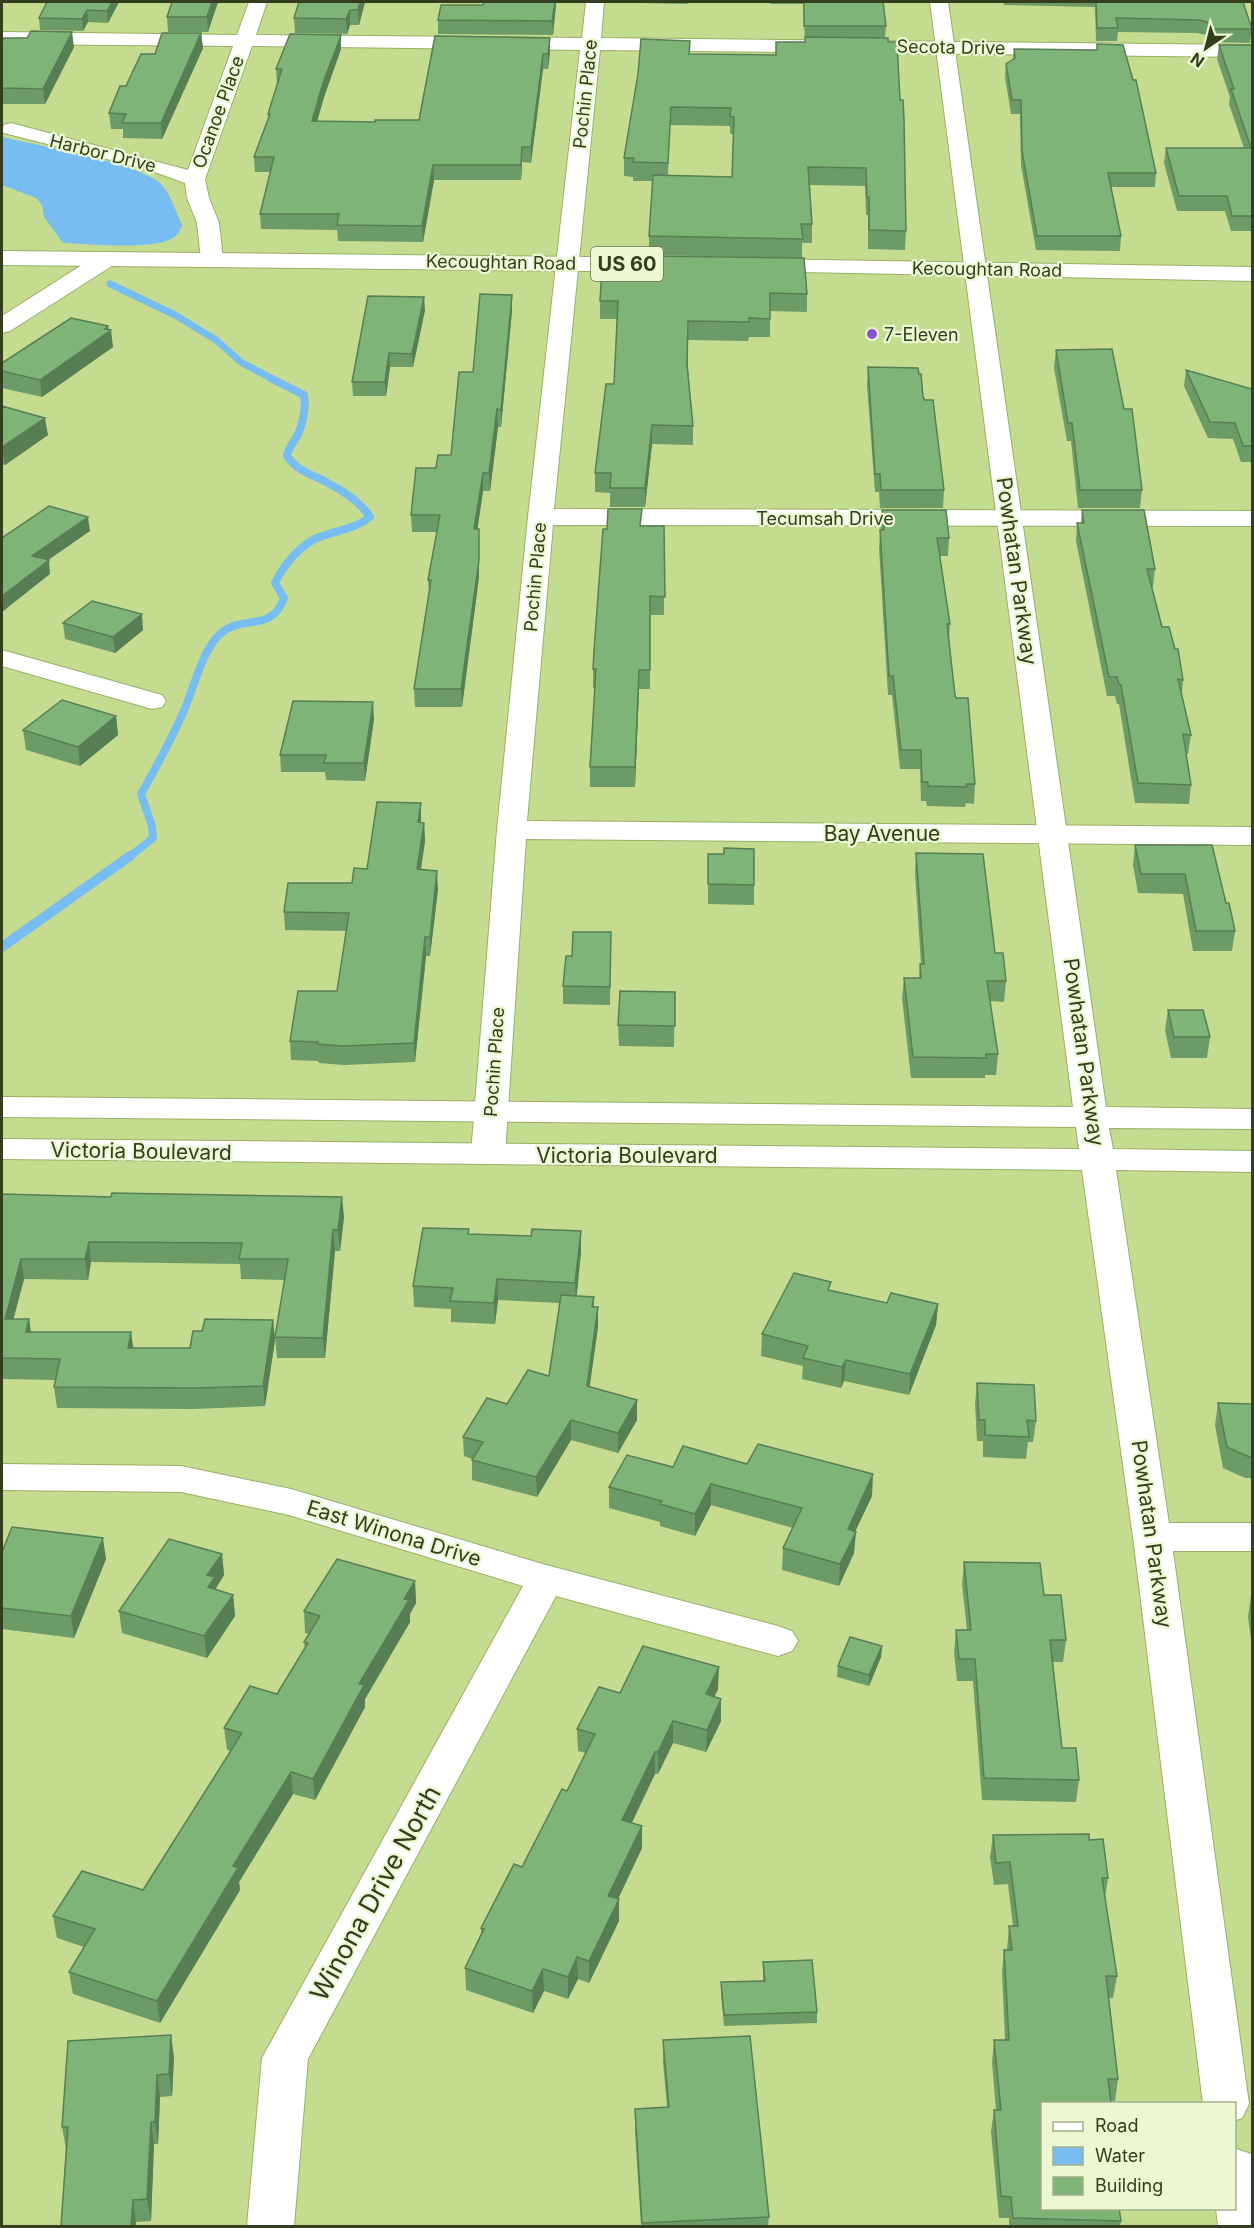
<svg xmlns="http://www.w3.org/2000/svg" width="1254" height="2228" viewBox="0 0 1254 2228" font-family="Inter,sans-serif">
  <rect width="100%" height="100%" fill="#c5dc90"/>
  <path fill="#77bdf1" d="M 2,137 C 35,145 140,163 161,184 C 171,194 176,213 182,225 C 180,231 177,236 171,239 C 150,250 89,244 63,243 L 44,217 L 42,205 L 36,198 L 2,185 Z"/>
  <g fill="none" stroke-linecap="round" stroke-linejoin="round">
    <path stroke="#77bdf1" stroke-width="7" d="M 110,284 L 175,315 L 216,340 L 242,363 L 273,379"/>
    <path stroke="#77bdf1" stroke-width="8" d="M 128,858 L 153,838 L 152,826 L 141,794 C 157,766 172,738 185,708 C 194,687 203,649 220,634 C 241,614 272,633 284,598 L 275,583 C 283,566 299,546 317,538 C 335,530 354,530 370,517 C 362,503 340,489 326,482 C 311,474 297,471 287,456 C 288,447 295,442 298,434 C 303,424 306,406 304,395 L 270,378"/>
    <path stroke="#77bdf1" stroke-width="10" d="M 2,947 L 130,856"/>
    <g stroke="#99af65" stroke-width="2">
      <path id="minor" d="M 249,2 L 267,2 L 256,35 L 582,38 L 586,2 L 604,2 L 601,38 L 1252,45 L 1252,57 L 600,50 L 554,509 L 1252,511 L 1252,526 L 553,525 L 527,821 L 1252,827 L 1252,845 L 526,839 L 505,1154 L 500,1161 L 488,1164 L 476,1161 L 471,1154 L 497,830 L 528,517 L 580,50 L 252,46 L 205,179 L 209,198 L 219,223 L 223,259 L 220,264 L 212,266 L 204,264 L 201,259 L 197,223 L 187,198 L 185,183 L 146,169 L 4,133 L 2,130 L 4,125 L 11,123 L 188,170 L 233,46 L 2,44 L 2,32 L 237,35 Z
        M 107,252 L 115,254 L 118,259 L 115,264 L 10,331 L 2,333 L 2,316 L 99,254 Z
        M 2,650 L 162,695 L 166,701 L 162,707 L 152,709 L 2,666 Z
        M 2,1464 L 181,1466 L 291,1489 L 546,1565 L 778,1626 L 792,1631 L 798,1641 L 792,1651 L 778,1656 L 556,1596 L 308,2059 L 294,2226 L 247,2226 L 262,2058 L 523,1586 L 289,1515 L 181,1492 L 2,1490 Z
        M 1152,1523 L 1252,1523 L 1252,1551 L 1152,1551 L 1138,1547 L 1133,1537 L 1138,1527 Z"/>
    </g>
    <g stroke="#99af65" stroke-width="2">
      <path id="secondary" d="M 930,2 L 948,2 L 1106,1107 L 1252,1109 L 1252,1129 L 1109,1128 L 1113,1149 L 1252,1151 L 1252,1172 L 1116,1170 L 1171,1537 L 1249,2104 L 1242,2118 L 1234,2121 L 1234,2104 L 1203,2104 L 1133,1537 L 1082,1170 L 2,1159 L 2,1139 L 1079,1149 L 1076,1127 L 2,1117 L 2,1097 L 1073,1107 Z
        M 1234,2148 L 1251,2154 L 1252,2158 L 1252,2226 L 1218,2226 L 1216,2208 L 1234,2208 Z"/>
    </g>
    <g stroke="#99af65" stroke-width="2">
      <path id="primary" d="M 2,251 L 693,258 L 701,260 L 704,265 L 701,270 L 693,272 L 2,265 Z
        M 759,259 L 1252,267 L 1252,281 L 751,271 L 748,266 L 751,261 Z"/>
    </g>
    <use href="#minor" fill="#fff" fill-rule="evenodd"/>
    <use href="#secondary" fill="#fff" fill-rule="evenodd"/>
    <use href="#primary" fill="#fff" fill-rule="evenodd"/>
  </g>
  <path fill="#6c9b67" fill-rule="evenodd" d="M 47,2 L 119,2 L 108,23 L 88,22 L 83,31 L 40,30 L 39,18 Z
    M 172,2 L 218,2 L 208,32 L 168,32 L 167,17 Z
    M 299,2 L 365,2 L 359,25 L 350,25 L 347,34 L 295,33 L 294,18 Z
    M 484,2 L 556,2 L 553,35 L 438,34 L 438,20 L 483,5 Z
    M 641,2 L 688,2 L 688,4 L 641,3 Z
    M 770,2 L 883,2 L 886,26 L 885,38 L 906,231 L 905,250 L 868,249 L 868,215 L 866,215 L 865,186 L 810,185 L 812,224 L 812,243 L 802,243 L 802,258 L 649,255 L 649,236 L 653,181 L 633,181 L 633,177 L 624,176 L 624,158 L 690,54 L 776,55 L 805,42 L 803,4 L 770,4 ZM 670,125 L 730,126 L 730,134 L 734,134 L 732,177 L 668,175 Z
    M 1003,2 L 1243,2 L 1252,29 L 1250,43 L 1211,42 L 1206,35 L 1197,33 L 1118,32 L 1117,41 L 1096,41 L 1095,7 L 1004,5 Z
    M 201,33 L 203,48 L 162,139 L 123,138 L 123,129 L 111,129 L 109,113 L 126,86 L 155,54 Z
    M 550,38 L 550,52 L 548,69 L 543,69 L 531,163 L 522,162 L 521,180 L 434,180 L 423,242 L 338,241 L 337,230 L 261,229 L 260,214 L 270,172 L 255,172 L 254,157 L 268,119 L 268,114 L 277,84 L 276,69 L 341,49 L 324,97 L 317,121 L 375,122 L 419,120 Z
    M 2,42 L 74,47 L 45,104 L 2,104 Z
    M 1097,44 L 1156,173 L 1155,187 L 1111,187 L 1121,236 L 1120,251 L 1036,250 L 1021,165 L 1020,114 L 1011,114 L 1005,77 L 1006,64 L 1013,59 L 1014,49 L 1097,50 Z
    M 1219,45 L 1252,45 L 1252,231 L 1231,231 L 1225,211 L 1177,211 L 1164,163 L 1166,148 L 1244,148 L 1229,104 L 1230,97 L 1217,59 Z
    M 602,267 L 807,294 L 807,312 L 770,311 L 770,337 L 749,337 L 748,341 L 688,340 L 688,367 L 693,426 L 693,445 L 652,444 L 645,507 L 610,507 L 610,493 L 595,492 L 595,473 L 614,384 L 617,319 L 600,319 L 600,301 Z
    M 425,310 L 413,367 L 390,367 L 386,396 L 353,396 L 352,382 Z
    M 512,311 L 501,427 L 498,427 L 490,491 L 483,491 L 477,529 L 479,529 L 479,577 L 462,707 L 415,707 L 414,689 L 429,592 L 428,580 L 437,532 L 412,532 L 411,515 L 436,468 L 451,455 L 473,372 Z
    M 108,330 L 113,347 L 42,397 L 2,388 L 2,363 Z
    M 1056,350 L 1124,409 L 1142,490 L 1140,508 L 1078,508 L 1071,441 L 1067,441 L 1054,368 Z
    M 868,367 L 923,397 L 944,490 L 943,508 L 880,508 L 879,492 L 875,492 L 867,385 Z
    M 1186,370 L 1252,389 L 1252,462 L 1241,462 L 1233,439 L 1208,438 L 1184,386 Z
    M 2,406 L 48,435 L 5,465 L 2,464 Z
    M 882,510 L 949,538 L 948,556 L 940,556 L 950,624 L 949,639 L 955,695 L 975,784 L 974,804 L 966,803 L 965,807 L 927,806 L 926,801 L 921,801 L 920,769 L 900,769 L 892,695 L 888,695 L 879,548 Z
    M 1082,510 L 1155,569 L 1153,587 L 1152,587 L 1162,627 L 1183,680 L 1182,694 L 1191,735 L 1188,754 L 1186,754 L 1191,785 L 1189,804 L 1135,803 L 1119,704 L 1117,704 L 1115,696 L 1107,696 L 1076,541 L 1077,523 L 1081,523 Z
    M 642,526 L 664,526 L 664,615 L 650,615 L 650,689 L 639,689 L 635,787 L 590,787 L 590,767 L 595,688 L 593,688 L 593,669 Z
    M 63,623 L 143,630 L 115,653 L 65,639 Z
    M 116,716 L 118,735 L 80,766 L 26,750 L 23,730 Z
    M 374,719 L 365,781 L 326,780 L 325,772 L 281,772 L 280,755 Z
    M 421,822 L 424,823 L 425,841 L 421,869 L 438,889 L 430,956 L 426,956 L 415,1062 L 344,1065 L 319,1063 L 318,1061 L 291,1060 L 290,1041 L 337,991 L 347,931 L 285,930 L 284,912 L 352,883 Z
    M 1135,845 L 1212,845 L 1226,903 L 1235,931 L 1232,951 L 1193,951 L 1183,894 L 1138,893 L 1133,865 Z
    M 916,853 L 995,953 L 1006,981 L 1004,1002 L 990,1001 L 998,1054 L 996,1075 L 985,1075 L 985,1078 L 911,1078 L 902,998 L 904,978 L 919,978 L 920,964 L 921,964 L 915,873 Z
    M 708,854 L 754,885 L 754,905 L 708,904 Z
    M 611,932 L 610,1005 L 563,1004 L 563,986 L 572,956 Z
    M 675,992 L 674,1047 L 619,1046 L 618,1025 Z
    M 1168,1010 L 1210,1037 L 1207,1058 L 1171,1058 L 1165,1030 Z
    M 2,1194 L 344,1217 L 340,1251 L 335,1251 L 325,1358 L 277,1358 L 275,1337 L 285,1280 L 241,1279 L 240,1264 L 91,1262 L 88,1280 L 24,1279 L 13,1319 L 29,1319 L 31,1332 L 133,1348 L 190,1348 L 202,1331 L 273,1320 L 275,1340 L 265,1406 L 194,1409 L 57,1408 L 54,1387 L 55,1380 L 2,1379 Z
    M 581,1231 L 581,1252 L 576,1296 L 594,1297 L 594,1307 L 598,1307 L 598,1327 L 589,1387 L 637,1400 L 637,1420 L 618,1453 L 571,1440 L 537,1497 L 472,1480 L 472,1459 L 464,1456 L 463,1437 L 507,1404 L 549,1376 L 560,1303 L 498,1300 L 495,1324 L 451,1322 L 451,1309 L 414,1307 L 413,1286 L 470,1234 L 531,1236 Z
    M 831,1290 L 887,1303 L 938,1304 L 936,1325 L 909,1395 L 844,1381 L 841,1388 L 802,1379 L 803,1366 L 761,1356 L 762,1334 Z
    M 977,1383 L 1036,1421 L 1033,1442 L 1028,1442 L 1026,1459 L 983,1457 L 983,1441 L 977,1441 L 975,1404 Z
    M 1218,1403 L 1252,1404 L 1252,1478 L 1245,1478 L 1223,1468 L 1215,1425 Z
    M 747,1464 L 872,1496 L 855,1531 L 854,1553 L 839,1586 L 782,1570 L 783,1548 L 793,1528 L 711,1505 L 695,1536 L 660,1526 L 660,1522 L 609,1508 L 609,1487 L 673,1467 Z
    M 2,1552 L 106,1559 L 74,1638 L 2,1629 Z
    M 222,1554 L 224,1575 L 216,1588 L 216,1590 L 233,1595 L 235,1616 L 207,1658 L 122,1633 L 119,1611 Z
    M 964,1562 L 1044,1595 L 1066,1640 L 1063,1662 L 1053,1662 L 1062,1748 L 1079,1780 L 1076,1802 L 982,1800 L 973,1681 L 957,1681 L 954,1652 L 956,1630 L 967,1630 L 962,1584 Z
    M 415,1581 L 416,1603 L 410,1614 L 410,1622 L 365,1699 L 365,1707 L 315,1800 L 293,1794 L 239,1882 L 240,1890 L 160,2023 L 73,1994 L 69,1972 L 84,1947 L 57,1938 L 53,1916 L 143,1890 L 231,1751 L 227,1750 L 224,1728 L 277,1694 L 305,1649 L 304,1642 L 309,1634 L 305,1633 L 304,1611 Z
    M 1251,1595 L 1252,1595 L 1252,1647 L 1248,1617 Z
    M 882,1646 L 881,1657 L 869,1686 L 837,1677 L 838,1666 Z
    M 718,1689 L 714,1697 L 721,1721 L 706,1752 L 673,1743 L 658,1774 L 655,1774 L 632,1823 L 642,1826 L 642,1848 L 618,1899 L 619,1921 L 589,1983 L 578,1979 L 568,1999 L 544,1991 L 533,2013 L 466,1990 L 465,1968 L 481,1933 L 481,1928 L 522,1867 L 567,1791 L 586,1753 L 578,1751 L 577,1729 L 620,1693 Z
    M 993,1835 L 1089,1840 L 1108,1878 L 1105,1898 L 1117,1976 L 1113,1998 L 1109,1998 L 1118,2079 L 1115,2101 L 1042,2103 L 1121,2221 L 1120,2226 L 1009,2226 L 1009,2218 L 999,2218 L 991,2132 L 994,2110 L 996,2110 L 992,2062 L 994,2040 L 1005,2040 L 1002,1972 L 1004,1950 L 1007,1950 L 1009,1926 L 1013,1926 L 1008,1884 L 994,1885 L 990,1857 Z
    M 763,1962 L 817,2012 L 817,2023 L 724,2026 L 721,1994 L 721,1982 L 763,1981 Z
    M 663,2040 L 769,2217 L 768,2226 L 641,2226 L 635,2131 L 635,2109 L 667,2107 L 663,2062 Z
    M 174,2057 L 172,2096 L 160,2097 L 158,2144 L 154,2144 L 151,2221 L 136,2222 L 136,2226 L 61,2226 L 66,2149 L 62,2127 Z"/>
  <path fill="#587e54" d="M 112,2 L 119,2 L 108,23 L 107,11 Z
    M 212,2 L 218,2 L 208,32 L 207,17 Z
    M 360,2 L 365,2 L 359,25 L 358,10 Z
    M 555,2 L 556,2 L 556,6 L 553,35 L 552,21 Z
    M 87,10 L 88,22 L 83,31 L 82,19 Z
    M 350,10 L 350,25 L 347,34 L 346,19 Z
    M 72,32 L 74,47 L 45,104 L 43,89 Z
    M 201,33 L 203,48 L 162,139 L 161,123 Z
    M 341,35 L 341,49 L 324,97 L 313,136 L 312,121 L 323,83 Z
    M 550,38 L 550,52 L 548,69 L 548,54 Z
    M 543,54 L 543,69 L 531,163 L 531,147 Z
    M 522,147 L 522,162 L 521,180 L 521,165 Z
    M 433,165 L 434,180 L 423,242 L 422,226 Z
    M 512,295 L 512,311 L 501,427 L 501,410 Z
    M 424,297 L 425,310 L 413,367 L 412,354 Z
    M 108,326 L 109,332 L 111,330 L 113,347 L 42,397 L 40,380 Z
    M 389,353 L 390,367 L 386,396 L 385,382 Z
    M 497,409 L 498,427 L 490,491 L 489,473 Z
    M 45,418 L 48,435 L 5,465 L 2,447 Z
    M 652,425 L 652,444 L 645,507 L 645,488 Z
    M 483,473 L 483,491 L 475,547 L 474,529 Z
    M 88,517 L 90,531 L 34,570 L 32,556 Z
    M 479,529 L 479,577 L 462,707 L 461,689 Z
    M 49,560 L 50,574 L 2,612 L 2,596 Z
    M 142,614 L 143,630 L 115,653 L 113,637 Z
    M 639,670 L 639,689 L 635,787 L 635,767 Z
    M 373,702 L 374,719 L 365,781 L 364,763 Z
    M 116,716 L 118,735 L 80,766 L 78,747 Z
    M 421,803 L 421,821 L 419,841 L 418,822 Z
    M 424,823 L 425,841 L 418,887 L 417,869 Z
    M 437,871 L 438,889 L 430,956 L 430,937 Z
    M 425,937 L 426,956 L 415,1062 L 414,1043 Z
    M 342,1197 L 344,1217 L 340,1251 L 338,1230 Z
    M 333,1230 L 335,1251 L 325,1358 L 323,1338 Z
    M 581,1231 L 581,1252 L 576,1304 L 575,1283 Z
    M 89,1242 L 91,1262 L 88,1280 L 85,1259 Z
    M 21,1259 L 24,1279 L 8,1340 L 5,1319 Z
    M 497,1279 L 498,1300 L 495,1324 L 494,1303 Z
    M 938,1304 L 936,1325 L 909,1395 L 910,1374 Z
    M 598,1307 L 598,1327 L 587,1406 L 587,1386 Z
    M 29,1319 L 32,1340 L 26,1332 Z
    M 273,1320 L 275,1340 L 265,1406 L 263,1386 Z
    M 131,1332 L 134,1352 L 128,1348 Z
    M 846,1360 L 844,1381 L 841,1388 L 842,1367 Z
    M 637,1400 L 637,1420 L 618,1453 L 618,1433 Z
    M 571,1420 L 571,1440 L 537,1497 L 536,1477 Z
    M 873,1474 L 872,1496 L 846,1551 L 848,1529 Z
    M 711,1484 L 711,1505 L 695,1536 L 695,1514 Z
    M 856,1532 L 854,1553 L 839,1586 L 840,1564 Z
    M 103,1538 L 106,1559 L 74,1638 L 71,1616 Z
    M 222,1554 L 224,1575 L 216,1588 L 218,1599 L 211,1609 L 207,1575 Z
    M 415,1581 L 416,1603 L 410,1614 L 410,1622 L 365,1699 L 365,1707 L 315,1800 L 313,1779 L 359,1684 L 404,1599 Z
    M 233,1595 L 235,1616 L 207,1658 L 204,1636 Z
    M 882,1646 L 881,1657 L 869,1686 L 869,1675 Z
    M 719,1667 L 718,1689 L 705,1716 L 706,1694 Z
    M 721,1699 L 721,1721 L 706,1752 L 707,1730 Z
    M 673,1721 L 673,1743 L 658,1774 L 658,1752 Z
    M 655,1752 L 655,1774 L 622,1842 L 622,1820 Z
    M 291,1772 L 293,1794 L 239,1882 L 240,1890 L 160,2023 L 157,2001 L 233,1866 Z
    M 642,1826 L 642,1848 L 609,1918 L 608,1896 Z
    M 619,1899 L 619,1921 L 589,1983 L 589,1961 Z
    M 577,1957 L 578,1979 L 568,1999 L 568,1977 Z
    M 543,1969 L 544,1991 L 533,2013 L 532,1991 Z
    M 171,2035 L 174,2057 L 172,2096 L 169,2074 Z
    M 157,2075 L 160,2097 L 158,2144 L 155,2122 Z
    M 151,2122 L 154,2144 L 151,2221 L 147,2199 Z
    M 133,2200 L 136,2222 L 136,2226 L 131,2226 Z"/>
  <path fill="#7eb478" stroke="#587e54" stroke-width="1.5" d="M 47,2 L 112,2 L 107,11 L 87,10 L 82,19 L 39,18 Z
    M 172,2 L 212,2 L 207,17 L 167,17 Z
    M 299,2 L 360,2 L 358,10 L 350,10 L 346,19 L 294,18 Z
    M 484,2 L 555,2 L 552,21 L 438,20 L 441,5 L 483,5 Z
    M 804,2 L 883,2 L 886,26 L 804,26 Z
    M 1096,2 L 1243,2 L 1252,29 L 1213,29 L 1207,22 L 1199,20 L 1116,18 L 1118,28 L 1097,28 Z
    M 31,31 L 72,32 L 43,89 L 2,88 L 2,42 L 4,38 L 27,38 Z
    M 162,33 L 201,33 L 161,123 L 122,123 L 126,114 L 109,113 L 120,86 L 126,86 L 141,54 L 155,54 Z
    M 290,34 L 341,35 L 323,83 L 312,121 L 375,122 L 375,120 L 419,120 L 435,36 L 550,38 L 548,54 L 543,54 L 531,147 L 522,147 L 521,165 L 433,165 L 422,226 L 337,225 L 339,214 L 260,214 L 274,157 L 254,157 L 270,114 L 268,114 L 282,69 L 276,69 Z
    M 805,37 L 888,38 L 888,42 L 897,42 L 900,100 L 903,100 L 904,119 L 906,231 L 869,230 L 869,197 L 867,197 L 866,168 L 808,167 L 812,224 L 801,224 L 803,239 L 649,236 L 653,175 L 732,177 L 734,117 L 730,116 L 731,108 L 671,107 L 668,163 L 633,162 L 634,158 L 624,158 L 638,74 L 641,39 L 690,41 L 689,54 L 776,55 L 776,42 L 805,42 Z
    M 1097,44 L 1123,45 L 1133,80 L 1136,80 L 1156,173 L 1108,173 L 1121,236 L 1037,236 L 1022,151 L 1021,100 L 1012,100 L 1006,64 L 1015,58 L 1014,49 L 1097,50 Z
    M 1219,45 L 1252,45 L 1252,216 L 1232,216 L 1227,196 L 1179,196 L 1166,148 L 1251,148 L 1231,89 L 1234,89 Z
    M 648,256 L 804,258 L 807,294 L 770,293 L 770,319 L 749,318 L 749,322 L 688,321 L 687,365 L 693,426 L 652,425 L 645,488 L 610,488 L 611,473 L 595,473 L 606,384 L 614,384 L 618,301 L 600,301 L 602,267 L 647,266 Z
    M 480,294 L 512,295 L 501,410 L 497,409 L 489,473 L 483,473 L 474,529 L 479,529 L 479,560 L 461,689 L 414,689 L 431,580 L 428,580 L 440,515 L 411,515 L 416,468 L 436,468 L 438,455 L 451,455 L 459,372 L 473,372 Z
    M 368,296 L 424,297 L 412,354 L 389,353 L 385,382 L 352,382 Z
    M 71,318 L 108,326 L 105,329 L 111,330 L 40,380 L 2,371 L 2,363 Z
    M 1112,349 L 1124,409 L 1132,409 L 1142,490 L 1080,490 L 1072,423 L 1068,423 L 1056,350 Z
    M 868,367 L 918,368 L 919,374 L 921,374 L 923,397 L 925,400 L 933,400 L 944,490 L 881,490 L 880,474 L 875,474 Z
    M 1186,370 L 1252,389 L 1252,446 L 1243,446 L 1235,423 L 1210,422 Z
    M 2,406 L 45,418 L 2,447 Z
    M 49,506 L 88,517 L 32,556 L 49,560 L 2,596 L 2,538 Z
    M 608,509 L 642,509 L 640,526 L 664,526 L 665,597 L 650,596 L 650,670 L 639,670 L 635,767 L 590,767 L 596,669 L 593,669 L 594,650 L 603,529 L 607,529 Z
    M 882,510 L 946,510 L 949,538 L 937,538 L 950,624 L 947,624 L 955,695 L 956,698 L 968,698 L 975,784 L 966,784 L 967,787 L 928,786 L 928,782 L 922,782 L 921,750 L 901,750 L 893,676 L 889,676 L 880,530 L 884,530 Z
    M 1082,510 L 1144,510 L 1155,569 L 1147,569 L 1162,627 L 1169,627 L 1175,649 L 1178,649 L 1183,680 L 1178,679 L 1191,735 L 1183,734 L 1191,785 L 1138,783 L 1121,685 L 1119,684 L 1117,677 L 1109,677 L 1077,523 L 1084,523 Z
    M 92,601 L 142,614 L 113,637 L 63,623 Z
    M 62,700 L 116,716 L 78,747 L 23,730 Z
    M 293,701 L 373,702 L 364,763 L 324,763 L 326,755 L 280,755 Z
    M 377,802 L 421,803 L 418,822 L 424,823 L 417,869 L 437,871 L 430,937 L 425,937 L 414,1043 L 343,1046 L 317,1044 L 318,1042 L 290,1041 L 298,991 L 337,991 L 349,913 L 284,912 L 288,883 L 352,883 L 354,868 L 367,869 Z
    M 1135,845 L 1212,845 L 1226,903 L 1229,903 L 1235,931 L 1196,931 L 1185,874 L 1141,874 Z
    M 724,848 L 754,849 L 754,885 L 708,884 L 708,854 L 724,854 Z
    M 916,853 L 983,854 L 995,953 L 1003,953 L 1006,981 L 987,981 L 998,1054 L 986,1054 L 986,1058 L 913,1057 L 904,978 L 921,978 L 920,964 L 924,964 Z
    M 573,932 L 611,932 L 610,987 L 563,986 L 566,956 L 572,956 Z
    M 620,991 L 675,992 L 675,1026 L 618,1025 Z
    M 1168,1010 L 1203,1010 L 1210,1037 L 1174,1037 Z
    M 112,1193 L 342,1197 L 338,1230 L 333,1230 L 323,1338 L 275,1337 L 288,1259 L 239,1259 L 242,1243 L 89,1242 L 85,1259 L 21,1259 L 5,1319 L 29,1319 L 26,1332 L 131,1332 L 128,1348 L 190,1348 L 193,1331 L 202,1331 L 205,1319 L 273,1320 L 263,1386 L 192,1388 L 54,1387 L 60,1359 L 2,1358 L 2,1194 L 111,1197 Z
    M 423,1228 L 469,1229 L 468,1234 L 531,1236 L 532,1229 L 581,1231 L 575,1283 L 497,1279 L 494,1303 L 450,1301 L 453,1288 L 413,1286 Z
    M 794,1273 L 831,1282 L 828,1290 L 887,1303 L 891,1293 L 938,1304 L 910,1374 L 846,1360 L 842,1367 L 803,1358 L 808,1346 L 762,1334 Z
    M 561,1295 L 594,1297 L 592,1307 L 598,1307 L 587,1386 L 637,1400 L 618,1433 L 571,1420 L 536,1477 L 472,1460 L 483,1442 L 463,1437 L 487,1398 L 507,1404 L 528,1370 L 549,1376 Z
    M 977,1383 L 1034,1385 L 1036,1421 L 1027,1420 L 1029,1437 L 985,1435 L 985,1420 L 979,1420 Z
    M 1218,1403 L 1252,1404 L 1252,1457 L 1249,1457 L 1227,1447 Z
    M 758,1444 L 873,1474 L 848,1529 L 856,1532 L 840,1564 L 783,1548 L 802,1508 L 711,1484 L 695,1514 L 660,1504 L 662,1501 L 609,1487 L 627,1455 L 673,1467 L 683,1446 L 747,1464 Z
    M 12,1527 L 103,1538 L 71,1616 L 2,1608 L 2,1552 Z
    M 169,1539 L 222,1554 L 207,1575 L 215,1577 L 208,1587 L 233,1595 L 204,1636 L 119,1611 Z
    M 337,1559 L 415,1581 L 404,1599 L 409,1600 L 359,1684 L 364,1685 L 313,1779 L 291,1772 L 233,1866 L 238,1868 L 157,2001 L 69,1972 L 95,1929 L 53,1916 L 82,1871 L 143,1890 L 242,1733 L 224,1728 L 250,1686 L 277,1694 L 308,1643 L 304,1642 L 320,1616 L 304,1611 Z
    M 964,1562 L 1040,1563 L 1044,1595 L 1061,1595 L 1066,1640 L 1050,1640 L 1062,1748 L 1076,1748 L 1079,1780 L 984,1778 L 975,1659 L 959,1659 L 956,1630 L 971,1630 Z
    M 850,1637 L 882,1646 L 869,1675 L 838,1666 Z
    M 643,1646 L 719,1667 L 706,1694 L 721,1699 L 707,1730 L 673,1721 L 658,1752 L 655,1752 L 622,1820 L 642,1826 L 608,1896 L 619,1899 L 589,1961 L 577,1957 L 568,1977 L 543,1969 L 532,1991 L 465,1968 L 484,1929 L 481,1928 L 514,1864 L 522,1867 L 562,1789 L 567,1791 L 595,1734 L 577,1729 L 599,1687 L 620,1693 Z
    M 1089,1834 L 1089,1840 L 1103,1839 L 1108,1878 L 1102,1878 L 1117,1976 L 1106,1976 L 1118,2079 L 1108,2079 L 1111,2103 L 1042,2103 L 1042,2208 L 1119,2208 L 1121,2221 L 1013,2218 L 1011,2197 L 1001,2196 L 994,2110 L 1001,2110 L 994,2040 L 1009,2040 L 1004,1950 L 1012,1950 L 1009,1926 L 1018,1926 L 1010,1862 L 996,1863 L 993,1835 Z
    M 812,1960 L 817,2012 L 724,2015 L 721,1982 L 765,1981 L 763,1962 Z
    M 171,2035 L 169,2074 L 157,2075 L 155,2122 L 151,2122 L 147,2199 L 133,2200 L 131,2226 L 61,2226 L 68,2127 L 62,2127 L 68,2041 Z
    M 750,2036 L 769,2217 L 642,2223 L 635,2109 L 669,2107 L 663,2040 Z"/>
  <circle fill="#8b53cb" stroke="#ebf8d2" stroke-width="2" cx="872" cy="334" r="6"/>
  <g text-anchor="middle" dominant-baseline="central" stroke-width="4.5" stroke-linejoin="round" paint-order="stroke">
    <g font-size="18" fill="#343d1e" stroke="#ebf8d2">
      <text transform="translate(951 47) rotate(1)">Secota Drive</text>
      <text transform="translate(585 94) rotate(-84)">Pochin Place</text>
      <text transform="translate(218 112) rotate(-70)">Ocanoe Place</text>
      <text transform="translate(103 153) rotate(14)">Harbor Drive</text>
      <text transform="translate(501 262) rotate(1)">Kecoughtan Road</text>
      <text transform="translate(987 269) rotate(1)">Kecoughtan Road</text>
      <text x="825" y="518">Tecumsah Drive</text>
      <text transform="translate(535 577) rotate(-85)">Pochin Place</text>
      <text transform="translate(494 1062) rotate(-86)">Pochin Place</text>
    </g>
    <g font-size="18" fill="#343d1e" stroke="#ebf8d2" text-anchor="start">
      <text x="884" y="334">7-Eleven</text>
    </g>
    <rect fill="#ebf8d2" stroke="#6b7554" stroke-width="1.5" x="591" y="247" width="72" height="34" rx="4.5"/>
    <g font-size="20" font-weight="bold" fill="#343d1e">
      <text x="627" y="264">US 60</text>
    </g>
    <g font-size="21" fill="#343d1e" stroke="#ebf8d2">
      <text transform="translate(1017 571) rotate(82)">Powhatan Parkway</text>
      <text x="882" y="833">Bay Avenue</text>
      <text transform="translate(1084 1052) rotate(82)">Powhatan Parkway</text>
      <text transform="translate(141 1151) rotate(1)">Victoria Boulevard</text>
      <text x="627" y="1155">Victoria Boulevard</text>
      <text transform="translate(394 1533) rotate(17)">East Winona Drive</text>
      <text transform="translate(1152 1534) rotate(82)">Powhatan Parkway</text>
    </g>
    <g font-size="26" fill="#343d1e" stroke="#ebf8d2">
      <text transform="translate(375 1893) rotate(-61)">Winona Drive North</text>
    </g>
  </g>
  <rect width="1254" height="2228" fill="none" stroke="#343d1e" stroke-width="6"/>
  <rect x="1041" y="2102" width="195" height="108" fill="#ebf8d2" stroke="#a2ad8a" stroke-width="1.5"/>
  <rect x="1053" y="2122" width="30" height="9" fill="#ffffff" stroke="#a2ad8a" stroke-width="1.5"/>
  <text x="1095" y="2132" font-size="18" fill="#343d1e">Road</text>
  <rect x="1053" y="2147" width="30" height="18" fill="#77bdf1" stroke="#a2ad8a" stroke-width="1.5"/>
  <text x="1095" y="2162" font-size="18" fill="#343d1e">Water</text>
  <rect x="1053" y="2177" width="30" height="18" fill="#7eb478" stroke="#a2ad8a" stroke-width="1.5"/>
  <text x="1095" y="2192" font-size="18" fill="#343d1e">Building</text>
  <g transform="translate(1206 48) rotate(215)" stroke="#ebf8d2" stroke-width="4.5" paint-order="stroke">
  <path d="M0-4.5L10 22L0 15L-10 22Z" fill="#343d1e"/>
  <text y="-9" font-size="16" font-weight="bold" text-anchor="middle" fill="#343d1e">N</text>
  </g>
</svg>
